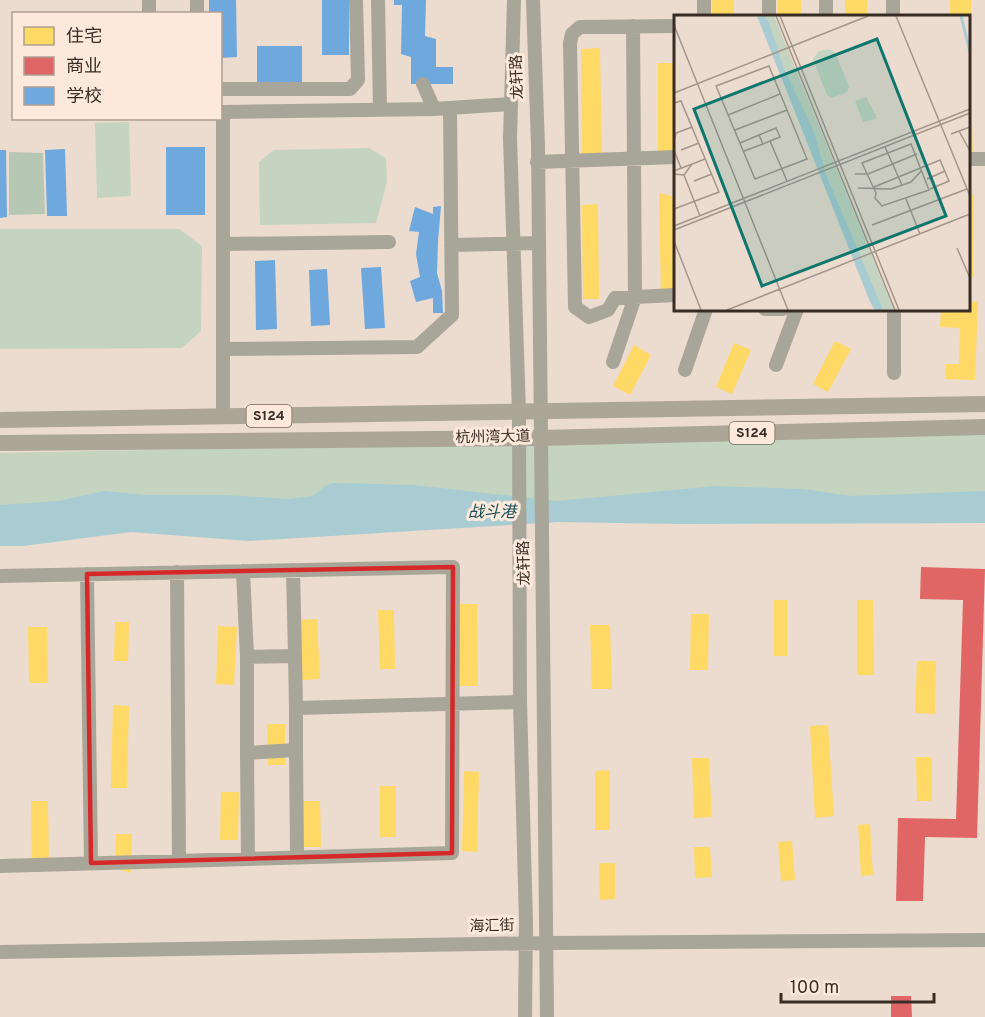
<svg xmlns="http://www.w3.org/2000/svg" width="985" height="1017" viewBox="0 0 985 1017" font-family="Overpass,'Noto Sans SC',sans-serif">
  <rect width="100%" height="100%" fill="#ecdbcf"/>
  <path fill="#c4d4c0" d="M 129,122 L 131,196 L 97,198 L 95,123 Z
    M 369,148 L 386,158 L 387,182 L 376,223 L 260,225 L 259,162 L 274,150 Z
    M 0,229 L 179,229 L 202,246 L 201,331 L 182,348 L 0,349 Z
    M 985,433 L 985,493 L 556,505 L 311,500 L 0,508 L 0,453 Z"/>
  <path fill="#b6c8b3" d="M 9,152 L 43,153 L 45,214 L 9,215 Z"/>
  <path fill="#a8ccd1" d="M 333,483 L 414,485 L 557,501 L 716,486 L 802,489 L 852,496 L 985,491 L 985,523 L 679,524 L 558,522 L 249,541 L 131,532 L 23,546 L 0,546 L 0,505 L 58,501 L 104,491 L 146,495 L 226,495 L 288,499 L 313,496 L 325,486 Z"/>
  <path fill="#ffd966" d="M 712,0 L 734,0 L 734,16 L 712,16 Z
    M 778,0 L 801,0 L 801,16 L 778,16 Z
    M 845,0 L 867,0 L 867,16 L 845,16 Z
    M 950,0 L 971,0 L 971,44 L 968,44 L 968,16 L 950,16 Z
    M 600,48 L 602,156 L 582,156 L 581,49 Z
    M 658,63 L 676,63 L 676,163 L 658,163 Z
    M 968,66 L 971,66 L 973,166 L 968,166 Z
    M 659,193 L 676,197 L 676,295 L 661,296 Z
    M 968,195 L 974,195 L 973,277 L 968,277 Z
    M 598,204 L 599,299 L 583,299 L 582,205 Z
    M 968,301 L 978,302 L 975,380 L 945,379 L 946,364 L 959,364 L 960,328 L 940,327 L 941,309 L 968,309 Z
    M 835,341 L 851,349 L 828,392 L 813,384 Z
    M 734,343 L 751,350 L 732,394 L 716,387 Z
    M 634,345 L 651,355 L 630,395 L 613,386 Z
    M 774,600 L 787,600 L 787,656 L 774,656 Z
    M 857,600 L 873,600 L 874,675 L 857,675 Z
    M 459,604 L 477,604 L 478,686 L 460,686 Z
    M 378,610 L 394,610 L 395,669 L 380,669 Z
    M 691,614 L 709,614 L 708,670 L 690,670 Z
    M 317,619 L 320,679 L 302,680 L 300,620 Z
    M 115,622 L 129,622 L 128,661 L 114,661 Z
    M 590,625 L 610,625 L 612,689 L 592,689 Z
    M 218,626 L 237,627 L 234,685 L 216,684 Z
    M 28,627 L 47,627 L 48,683 L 29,683 Z
    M 917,661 L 936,661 L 935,714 L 915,713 Z
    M 113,705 L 129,706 L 127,788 L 111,788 Z
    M 267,724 L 285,724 L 285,765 L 268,765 Z
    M 828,725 L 834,816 L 815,818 L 810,726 Z
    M 916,757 L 932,757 L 932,801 L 917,801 Z
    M 692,758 L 709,758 L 712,817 L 694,818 Z
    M 610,770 L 610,830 L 595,830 L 595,771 Z
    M 464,771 L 479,772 L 477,852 L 462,851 Z
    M 380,786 L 396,786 L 396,837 L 380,837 Z
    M 221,792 L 239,792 L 238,840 L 220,840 Z
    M 31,801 L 48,801 L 49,866 L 32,866 Z
    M 302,801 L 320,801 L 321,847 L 303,847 Z
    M 870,824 L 873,875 L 861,876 L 858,825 Z
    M 116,834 L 132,834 L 131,873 L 115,868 Z
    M 792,841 L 795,880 L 781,881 L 778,842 Z
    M 694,847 L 710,847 L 712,877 L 695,878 Z
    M 599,863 L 615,863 L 615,899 L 600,900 Z"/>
  <path fill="#e06666" d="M 921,567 L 985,569 L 977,838 L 925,837 L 923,901 L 896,901 L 898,818 L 956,819 L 963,600 L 920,599 Z
    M 891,996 L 911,996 L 912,1017 L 891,1017 Z"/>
  <path fill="#6fa8dc" d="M 209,0 L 236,0 L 237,57 L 220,58 L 220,14 L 209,14 Z
    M 322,0 L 349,0 L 349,55 L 322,55 Z
    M 394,0 L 426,0 L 425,36 L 436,39 L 436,67 L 453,67 L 453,84 L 411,84 L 411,57 L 401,54 L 402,5 L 394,5 Z
    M 257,46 L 302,46 L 302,83 L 257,83 Z
    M 166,147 L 205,147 L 205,215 L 166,215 Z
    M 65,149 L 67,216 L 47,216 L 45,150 Z
    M 0,150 L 6,150 L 7,217 L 0,218 Z
    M 441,206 L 438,241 L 437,273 L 442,291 L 443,313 L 433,313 L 433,298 L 416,302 L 410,281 L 420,277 L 416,254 L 419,232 L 409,231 L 415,207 L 433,214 L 433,207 Z
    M 275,260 L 277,329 L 256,330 L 255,261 Z
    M 381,267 L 385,328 L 365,329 L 361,268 Z
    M 327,269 L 330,325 L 311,326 L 309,270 Z"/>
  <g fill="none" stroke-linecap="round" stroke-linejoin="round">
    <path stroke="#a8a699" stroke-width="14" d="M 149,0 L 149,14
      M 197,0 L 197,14
      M 378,0 L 380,110
      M 514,0 L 510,138 L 519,413 L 520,702 L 526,923 L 525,1017
      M 533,0 L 538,146 L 547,1017
      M 704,0 L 704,16
      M 769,0 L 769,16
      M 826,0 L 826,16
      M 893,0 L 893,16
      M 676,26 L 580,27 L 572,34 L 570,43 L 575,307 L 589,317 L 608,310 L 615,298 L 676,295
      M 423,84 L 434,109
      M 220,89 L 350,89 L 358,80 L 356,0
      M 968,159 L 985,159
      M 537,162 L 676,157
      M 223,244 L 389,242
      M 451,245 L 538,243
      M 765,309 L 783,309
      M 223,349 L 417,347 L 452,315 L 450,108
      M 613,362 L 635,297 L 633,26
      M 776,365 L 797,309
      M 685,370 L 706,309
      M 894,373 L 894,309
      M 223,417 L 223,112 L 434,109 L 511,104
      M 293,570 L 295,656
      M 243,571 L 247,657
      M 177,572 L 179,861
      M 87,574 L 91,863
      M 0,576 L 453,567 L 452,853 L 0,866
      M 296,708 L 296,750 L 247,753 L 247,657 L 295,656 L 296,708 L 520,702
      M 296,750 L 297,857
      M 247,753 L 248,859
      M 0,952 L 547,943 L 985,940"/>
    <path stroke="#aca698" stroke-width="16" d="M 0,420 L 985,404
      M 0,443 L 540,438 L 985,427"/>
  </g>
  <path fill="none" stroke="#d62828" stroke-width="4.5" stroke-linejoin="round" d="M 453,567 L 452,853 L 91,863 L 87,574 Z"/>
  <g text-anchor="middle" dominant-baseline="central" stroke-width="6" stroke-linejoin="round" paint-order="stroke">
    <g fill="#fce9dc" stroke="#73655b" stroke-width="1.5">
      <rect x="246.5" y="405" width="45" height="22" rx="4.5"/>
      <rect x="729.5" y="422" width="45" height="22" rx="4.5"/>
    </g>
    <g font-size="14" font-weight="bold" fill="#382d24">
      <text x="269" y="416">S124</text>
      <text x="752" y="433">S124</text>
    </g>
    <g font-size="15" fill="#382d24" stroke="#fce9dc">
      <text transform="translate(518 77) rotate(-92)">龙轩路</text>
      <text transform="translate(493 438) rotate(-1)">杭州湾大道</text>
      <text transform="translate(525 563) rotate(-91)">龙轩路</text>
      <text transform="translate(492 927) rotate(-1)">海汇街</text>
    </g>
    <g font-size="16" font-style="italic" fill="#194d56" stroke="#fce9dc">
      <text x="492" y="513">战斗港</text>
    </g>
  </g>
  <g transform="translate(674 15)">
    <rect width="296" height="296" fill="#ecdbcf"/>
    <path d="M 89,1 L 100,1 L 220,295 L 209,295 L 204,288 ZM 155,34 L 161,37 L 175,72 L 173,77 L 158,83 L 153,80 L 139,44 L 145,36 ZM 192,82 L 202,100 L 202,104 L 189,107 L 181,86 Z" fill="#c4d4c0"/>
    <path d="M 83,1 L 90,1 L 95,8 L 109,51 L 140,117 L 152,159 L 209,295 L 201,295 L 196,287 Z" fill="#a8ccd1"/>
    <path fill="none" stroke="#a8ccd1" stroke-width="3" d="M 287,1 L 296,37"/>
    <path fill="none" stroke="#a4958b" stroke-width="1.5" d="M 102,1 L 221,295M 106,1 L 225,295M 222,1 L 296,181M 0,10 L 114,295M 95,51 L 133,144 L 81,164 L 42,71 ZM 0,78 L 194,1M 0,88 L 7,86 L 45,177 L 0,194M 54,100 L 106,79M 61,115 L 113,95M 285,116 L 296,136M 277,119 L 296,112M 0,126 L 2,118 L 18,112M 96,126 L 89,129 L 85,120 L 102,113 L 106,122 L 96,126 L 113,166M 66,128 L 85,120M 237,129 L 255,175 L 208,191 L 201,183 L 202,178 L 188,148 ZM 211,132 L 228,170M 0,135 L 7,153M 7,135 L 25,128M 70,136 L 89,129M 0,156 L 18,149M 0,159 L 10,160 L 18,149 L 31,144M 181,159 L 194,159 L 243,139M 10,160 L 26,201M 253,164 L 271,156M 20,166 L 38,159M 200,172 L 266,145 L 275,166 L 256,174M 184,173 L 217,174 L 237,167 L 248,155M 232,184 L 246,219M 198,210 L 293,174M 0,211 L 296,94M 0,215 L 296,98M 0,226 L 27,295M 283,233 L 296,263M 53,295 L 296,199"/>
    <path fill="#0f766e" fill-opacity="0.15" stroke="#0f766e" stroke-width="3" d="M 203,24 L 272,201 L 88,271 L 20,94 Z"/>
    <rect width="296" height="296" fill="none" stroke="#382d24" stroke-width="3"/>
  </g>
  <rect x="12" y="12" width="210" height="108" fill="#fce9dc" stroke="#ae9e92" stroke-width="1.5"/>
  <rect x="24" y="27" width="30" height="18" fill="#ffd966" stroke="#ae9e92" stroke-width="1.5"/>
  <text x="66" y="42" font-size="18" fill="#382d24">住宅</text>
  <rect x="24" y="57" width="30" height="18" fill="#e06666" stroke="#ae9e92" stroke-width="1.5"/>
  <text x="66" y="72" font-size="18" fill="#382d24">商业</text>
  <rect x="24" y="87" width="30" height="18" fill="#6fa8dc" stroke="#ae9e92" stroke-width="1.5"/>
  <text x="66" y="102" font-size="18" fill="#382d24">学校</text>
  <path d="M781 993v9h153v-9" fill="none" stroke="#382d24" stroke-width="3"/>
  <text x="790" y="993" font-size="18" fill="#382d24" stroke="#fce9dc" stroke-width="4.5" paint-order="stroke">100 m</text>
</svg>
